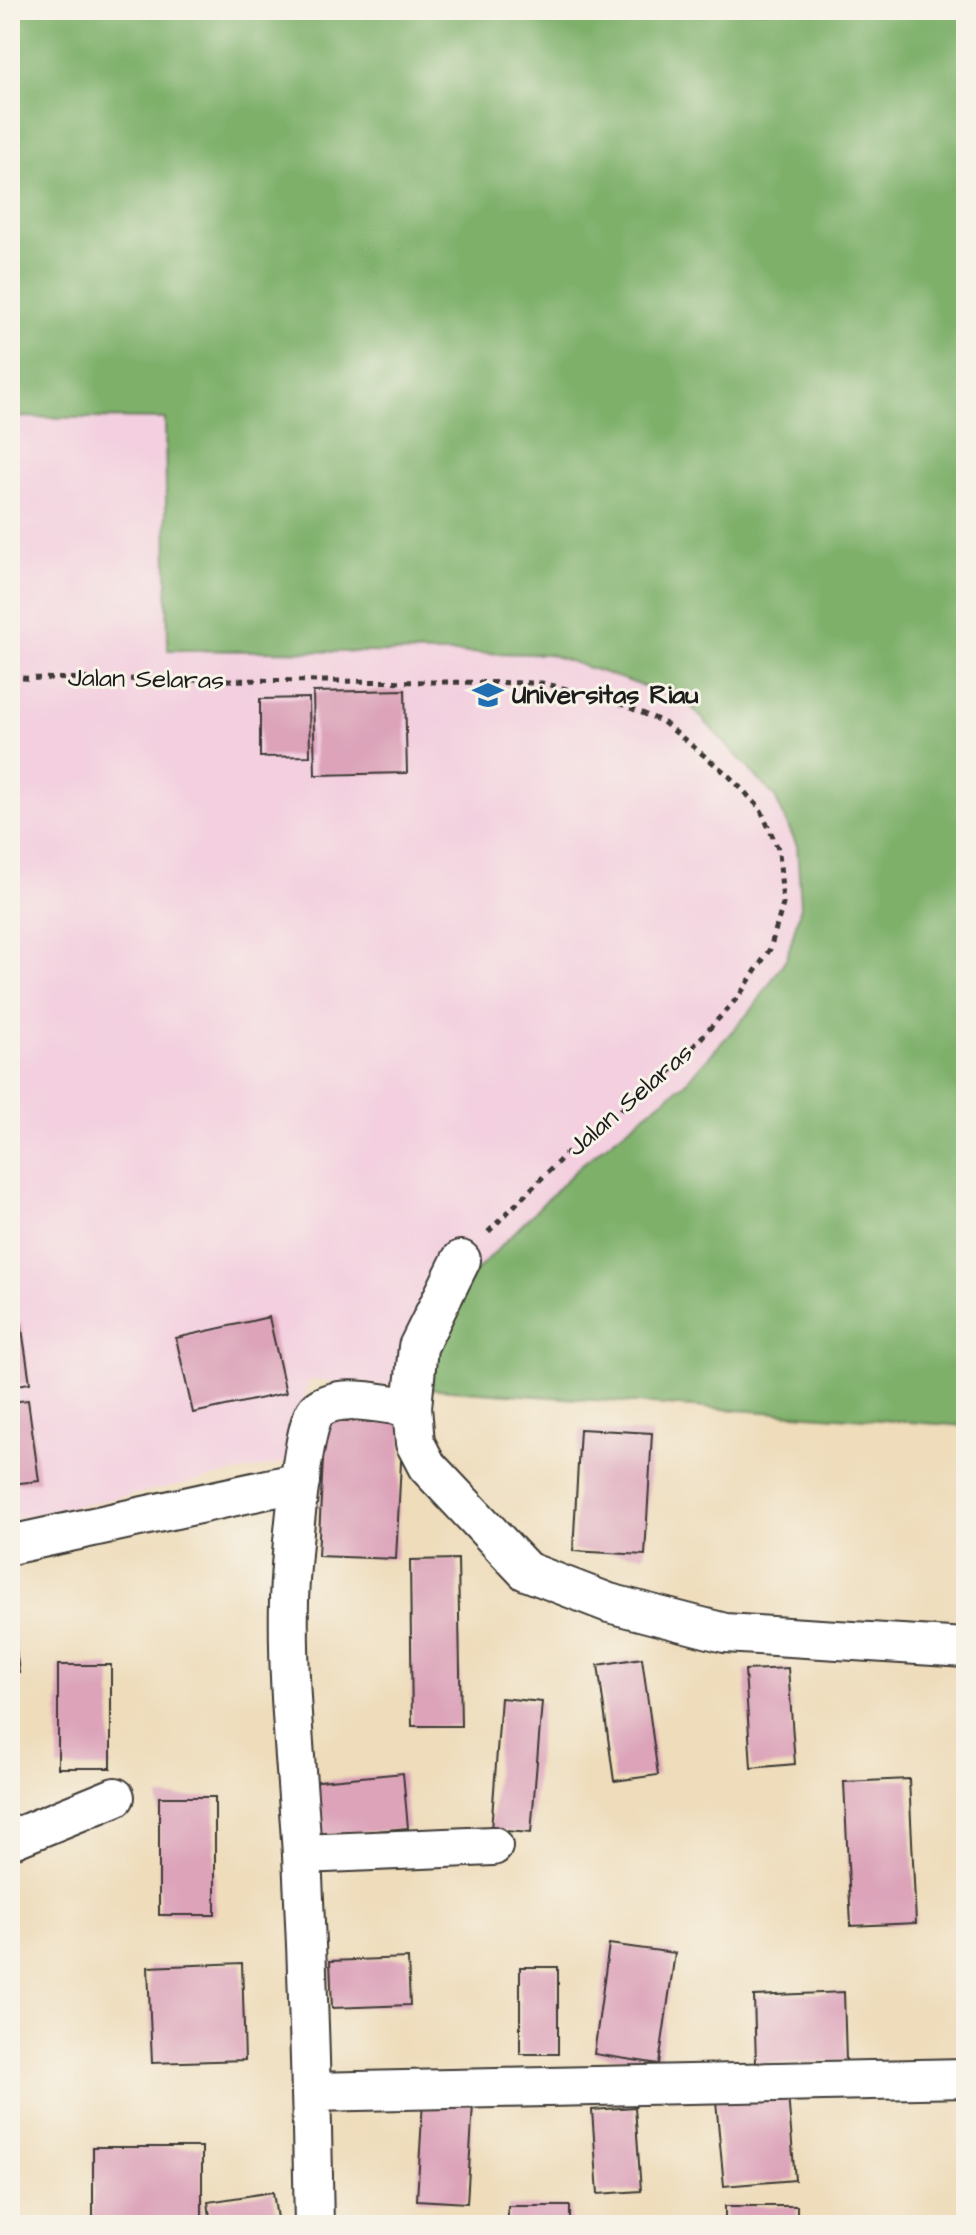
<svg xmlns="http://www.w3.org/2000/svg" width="976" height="2235" viewBox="0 0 976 2235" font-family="'Architects Daughter',sans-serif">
  <rect width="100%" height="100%" fill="#f7f3e8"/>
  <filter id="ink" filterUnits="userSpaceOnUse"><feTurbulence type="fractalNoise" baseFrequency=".0125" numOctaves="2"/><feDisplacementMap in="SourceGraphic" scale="16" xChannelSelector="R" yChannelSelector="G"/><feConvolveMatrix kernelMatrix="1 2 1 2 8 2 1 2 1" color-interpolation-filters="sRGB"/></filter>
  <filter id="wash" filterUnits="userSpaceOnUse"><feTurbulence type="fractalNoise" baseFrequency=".006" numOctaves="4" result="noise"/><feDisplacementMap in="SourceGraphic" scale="32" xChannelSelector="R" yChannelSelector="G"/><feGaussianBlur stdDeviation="1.8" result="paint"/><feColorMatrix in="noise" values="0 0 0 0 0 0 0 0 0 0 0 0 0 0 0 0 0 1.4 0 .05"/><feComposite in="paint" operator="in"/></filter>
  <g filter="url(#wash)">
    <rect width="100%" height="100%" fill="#eedcba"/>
    <path fill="#f3cfdf" d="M 10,10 L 966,10 L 966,1426 L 309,1380 L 289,1462 L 10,1520 Z"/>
    <path fill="#7eb06b" stroke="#4d6644" stroke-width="2" d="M 10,10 L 966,10 L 966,1426 L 423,1388 L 427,1350 L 475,1272 L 581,1165 L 685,1083 L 754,1007 L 787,957 L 801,906 L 797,846 L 775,797 L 685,700 L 548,654 L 168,650 L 165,419 L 10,417 Z"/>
    <g id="blocks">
      <path fill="#dca3b9" d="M 405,690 L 407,773 L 315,775 L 313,692 Z
        M 309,698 L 310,756 L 260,757 L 260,699 Z
        M 269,1317 L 286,1393 L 193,1413 L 176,1338 Z
        M 21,1322 L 30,1383 L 10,1386 L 10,1324 Z
        M 28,1400 L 39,1481 L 10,1484 L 10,1402 Z
        M 325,1420 L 403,1423 L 396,1559 L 318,1556 Z
        M 580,1429 L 652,1433 L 645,1555 L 573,1551 Z
        M 458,1559 L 461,1726 L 412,1726 L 410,1560 Z
        M 10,1625 L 13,1625 L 19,1672 L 10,1673 Z
        M 642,1658 L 658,1775 L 614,1781 L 598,1665 Z
        M 58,1665 L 111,1665 L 111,1768 L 58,1768 Z
        M 788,1668 L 795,1764 L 751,1768 L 745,1670 Z
        M 501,1698 L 542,1702 L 531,1833 L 491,1830 Z
        M 403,1773 L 408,1828 L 314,1837 L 309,1782 Z
        M 909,1779 L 916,1923 L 851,1926 L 844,1782 Z
        M 159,1797 L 215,1797 L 215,1915 L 159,1915 Z
        M 609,1944 L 675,1953 L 659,2064 L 594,2054 Z
        M 408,1958 L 410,2005 L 332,2008 L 330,1961 Z
        M 242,1963 L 245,2060 L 152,2063 L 148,1967 Z
        M 520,1967 L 558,1967 L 558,2054 L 520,2054 Z
        M 844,1992 L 846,2061 L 756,2064 L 754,1996 Z
        M 788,2094 L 795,2180 L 724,2186 L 716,2101 Z
        M 423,2101 L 473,2104 L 467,2203 L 417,2200 Z
        M 635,2107 L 641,2191 L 598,2194 L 592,2110 Z
        M 93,2147 L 202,2147 L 202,2225 L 93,2225 Z
        M 273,2192 L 278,2225 L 211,2225 L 208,2202 Z
        M 508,2206 L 570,2206 L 570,2225 L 508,2225 Z
        M 725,2206 L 797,2206 L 797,2225 L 725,2225 Z"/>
    </g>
  </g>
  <g filter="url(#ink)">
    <use href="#blocks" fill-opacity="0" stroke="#3c3934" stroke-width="2"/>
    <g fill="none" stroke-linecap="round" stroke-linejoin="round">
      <g stroke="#3c3934" stroke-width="42">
        <path id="minor" d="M 461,1260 L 418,1347 L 412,1407 L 415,1443 L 427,1466 L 526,1571 L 609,1603 L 725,1633 L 966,1648
          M 10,1545 L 300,1482
          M 10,1840 L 115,1797
          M 302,1854 L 493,1846
          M 312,2092 L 966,2078
          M 314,2225 C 312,2102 308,1978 302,1855 C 297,1770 287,1685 289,1601 C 290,1573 301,1423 317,1410 C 339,1391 385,1405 412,1407"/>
      </g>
      <path stroke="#3c3934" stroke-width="5" stroke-dasharray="6 6" stroke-linecap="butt" d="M 10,678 L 542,683 L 612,700 L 663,722 L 728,775 L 760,808 L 779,851 L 783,904 L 770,949 L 739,996 L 673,1069 L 569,1151 L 484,1236"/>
      <use href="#minor" stroke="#fff" stroke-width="38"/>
    </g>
  </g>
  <defs>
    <g id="university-bare" transform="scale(2.4)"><path d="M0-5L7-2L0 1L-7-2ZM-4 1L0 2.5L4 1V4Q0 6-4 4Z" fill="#1f6fb2" stroke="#f7f3e8" stroke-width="2.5" paint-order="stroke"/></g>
  </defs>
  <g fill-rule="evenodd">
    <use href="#university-bare" x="488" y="695"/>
  </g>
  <g text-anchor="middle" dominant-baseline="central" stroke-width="6" stroke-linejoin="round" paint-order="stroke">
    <g font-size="26" fill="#1c1c1c" stroke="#f7f3e8">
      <text transform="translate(146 679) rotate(1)">Jalan Selaras</text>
      <text transform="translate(630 1100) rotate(-41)">Jalan Selaras</text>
    </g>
    <g font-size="26" font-weight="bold" fill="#1c1c1c" stroke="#f7f3e8" text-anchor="start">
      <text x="512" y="695">Universitas Riau</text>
    </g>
  </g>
  <rect width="976" height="2235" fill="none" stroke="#f7f3e8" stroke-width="40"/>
</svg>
